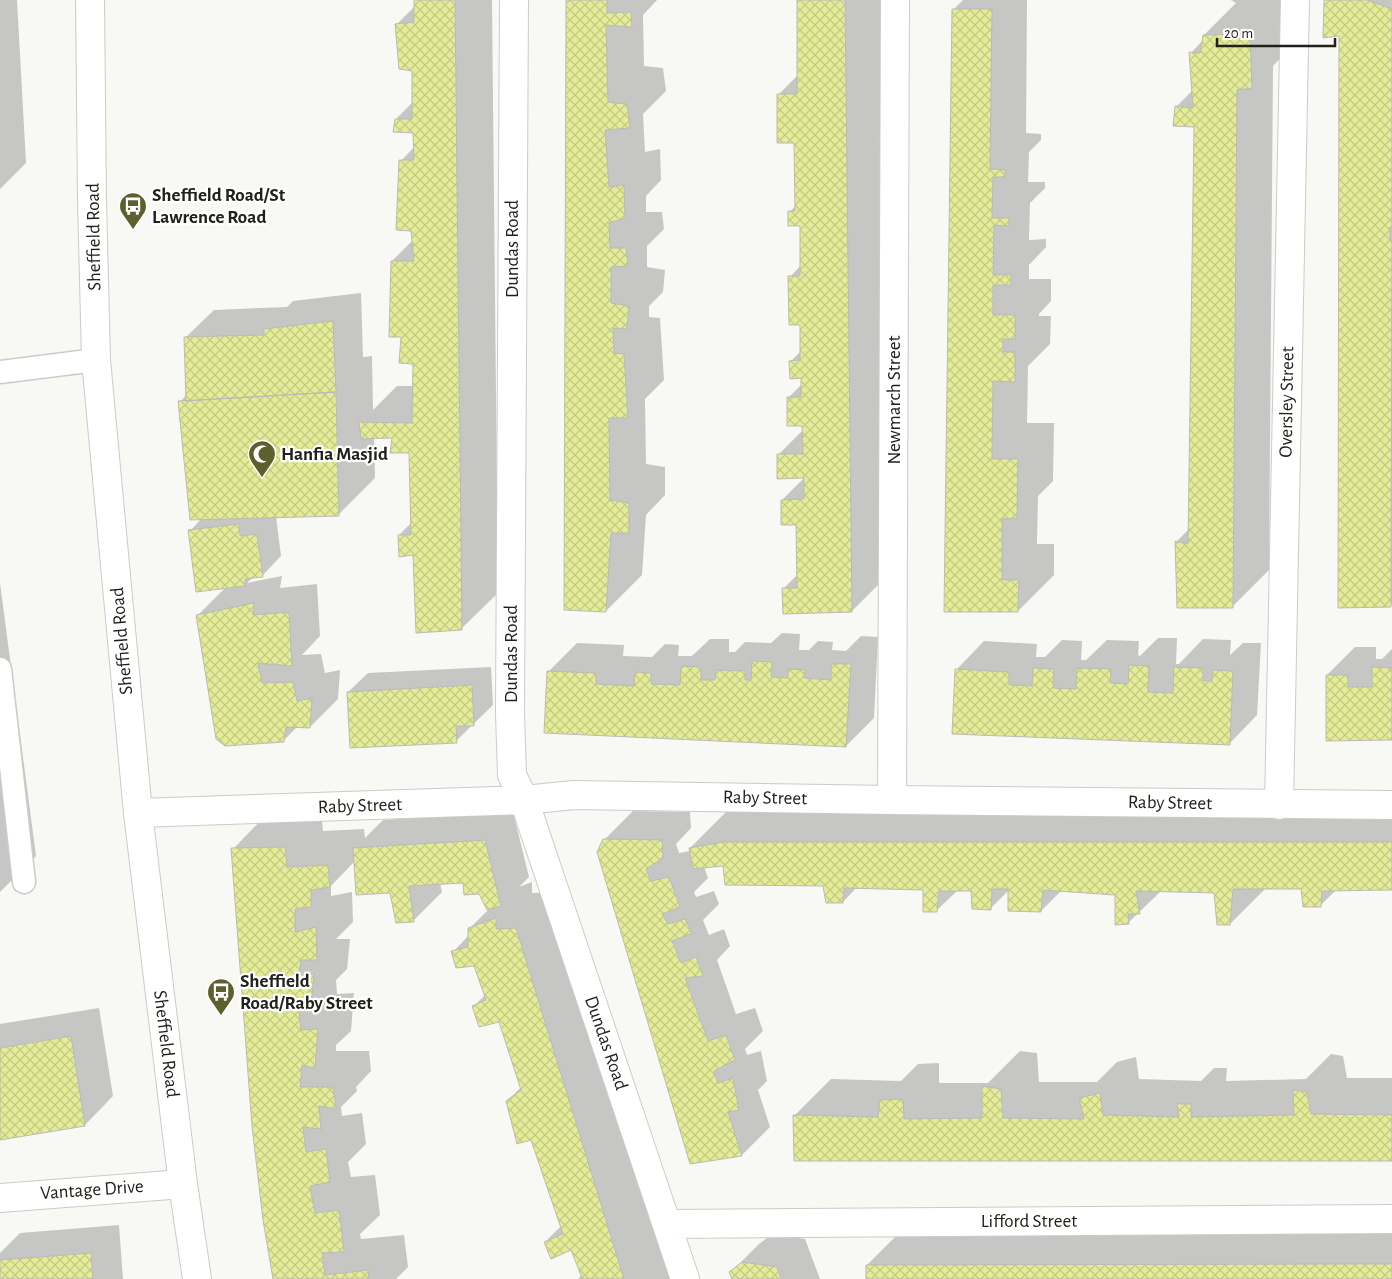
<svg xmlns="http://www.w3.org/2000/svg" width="1392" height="1279" viewBox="0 0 1392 1279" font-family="'Alegreya Sans',sans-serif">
  <defs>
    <pattern id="building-cross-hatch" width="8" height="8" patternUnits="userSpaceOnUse" patternTransform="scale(1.25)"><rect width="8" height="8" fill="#e5ec98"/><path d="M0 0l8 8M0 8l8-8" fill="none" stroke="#c4ca83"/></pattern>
  </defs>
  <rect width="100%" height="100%" fill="#f8f9f5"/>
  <path fill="#0003" d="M 0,0 L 17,0 L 26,163 L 0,189 Z
    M 415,0 L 492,0 L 498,593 L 461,629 L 414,554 L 399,535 L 412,522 L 410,452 L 393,437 L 374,438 L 375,478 L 338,515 L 276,516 L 281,556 L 262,576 L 253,577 L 247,583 L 282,576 L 280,588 L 317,584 L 320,636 L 302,655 L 321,654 L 325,673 L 340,670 L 338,699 L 310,727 L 298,726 L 283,741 L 198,615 L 226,587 L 190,531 L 202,518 L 180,402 L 187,394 L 185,338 L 214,310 L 287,307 L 293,301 L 361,293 L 363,357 L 372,356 L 373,410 L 397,386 L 414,386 L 414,363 L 402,336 L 392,261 L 413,240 L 401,161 L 415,146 L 415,132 L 396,119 L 413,102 L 413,70 L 396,25 L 415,6 Z
    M 568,0 L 657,0 L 643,15 L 644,66 L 663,68 L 666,91 L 643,114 L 645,152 L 660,149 L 661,180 L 646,196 L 646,212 L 662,212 L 664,229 L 647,246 L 647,267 L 665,270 L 663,292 L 649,306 L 649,317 L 660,318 L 664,380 L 645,399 L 646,464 L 665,467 L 665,495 L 646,515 L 642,575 L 606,611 Z
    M 798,0 L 882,0 L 888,575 L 852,611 L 783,589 L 798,574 L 797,524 L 782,500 L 805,477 L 778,455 L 804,429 L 789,397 L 803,383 L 803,377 L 791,361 L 802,350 L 802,324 L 790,277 L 801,265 L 801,225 L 790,212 L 796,205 L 795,142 L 778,95 L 798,75 Z
    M 963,0 L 1027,0 L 1026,133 L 1041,134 L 1041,140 L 1029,152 L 1028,182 L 1045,182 L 1045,188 L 1030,203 L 1029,240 L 1046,239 L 1046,247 L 1029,265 L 1029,279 L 1051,279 L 1051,301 L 1039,314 L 1039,316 L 1051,316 L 1050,344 L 1028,366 L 1027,423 L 1054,423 L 1053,481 L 1038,496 L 1037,544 L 1054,544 L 1054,575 L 1018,611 L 945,611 L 953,10 Z
    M 1231,0 L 1286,0 L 1288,50 L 1273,66 L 1269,570 L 1233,606 L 1176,542 L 1190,528 L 1196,125 L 1176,107 L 1193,90 L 1191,53 L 1203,40 L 1204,35 L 1236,3 Z
    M 1325,0 L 1392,0 L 1392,604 L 1390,606 L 1340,35 Z
    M 0,583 L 36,856 L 0,892 Z
    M 782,633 L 800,634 L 799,650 L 809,650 L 818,641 L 833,642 L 832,650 L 846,651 L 861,636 L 878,637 L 874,718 L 846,746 L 545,732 L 548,672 L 577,643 L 624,645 L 623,656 L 652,657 L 665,644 L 679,645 L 678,656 L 692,656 L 710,639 L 729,639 L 729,652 L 735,652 L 745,642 L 771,643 Z
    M 1158,638 L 1177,638 L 1176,664 L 1179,664 L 1203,639 L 1231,640 L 1230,655 L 1243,643 L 1261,643 L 1257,715 L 1229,744 L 953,732 L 956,670 L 984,641 L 1037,644 L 1036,657 L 1045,657 L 1062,640 L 1082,641 L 1081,660 L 1086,660 L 1107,640 L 1139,641 L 1138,655 L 1140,656 Z
    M 1355,647 L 1376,647 L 1376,659 L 1382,659 L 1392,649 L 1392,739 L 1327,675 Z
    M 491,667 L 493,705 L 456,741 L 348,692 L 368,673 Z
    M 1392,806 L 1392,889 L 1337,889 L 1320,906 L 1302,888 L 1266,888 L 1230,924 L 1215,892 L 1161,891 L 1128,923 L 1116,893 L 1062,890 L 1041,911 L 1010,889 L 990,909 L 973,890 L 958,890 L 936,911 L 924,889 L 857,887 L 843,902 L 825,885 L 724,865 L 704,867 L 708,878 L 694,892 L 696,897 L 714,891 L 719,904 L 703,920 L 709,935 L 724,929 L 730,946 L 717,960 L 736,1014 L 755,1008 L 763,1031 L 745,1049 L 747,1055 L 761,1051 L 767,1081 L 758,1090 L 770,1127 L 742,1155 L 691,1162 L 604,840 L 633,811 L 690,812 L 691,828 L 676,844 L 679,853 L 690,851 L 690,848 L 726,812 L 761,807 Z
    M 321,811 L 323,831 L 364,829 L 365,838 L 383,820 L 513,812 L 529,877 L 519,887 L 532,882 L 532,893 L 552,892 L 671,1279 L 578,1279 L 582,1275 L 572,1248 L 545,1242 L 561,1226 L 532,1138 L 507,1102 L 521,1087 L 500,1021 L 473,1007 L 486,994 L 475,965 L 453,952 L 469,935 L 469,929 L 488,910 L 480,892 L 464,881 L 440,883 L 442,892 L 414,920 L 391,892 L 355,861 L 331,886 L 331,896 L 352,892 L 353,922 L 336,939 L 350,939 L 347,969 L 336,980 L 337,994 L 354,993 L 351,1031 L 336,1045 L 336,1051 L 369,1051 L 371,1071 L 356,1087 L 357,1091 L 341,1107 L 342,1116 L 362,1113 L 366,1144 L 348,1162 L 351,1177 L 375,1175 L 380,1215 L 360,1234 L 361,1239 L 404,1235 L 408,1267 L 396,1279 L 275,1279 L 233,849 L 269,812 Z
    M 99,1008 L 113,1096 L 85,1125 L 0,1138 L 0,1024 Z
    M 1020,1051 L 1037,1053 L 1039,1082 L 1097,1082 L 1117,1062 L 1136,1057 L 1139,1079 L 1201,1081 L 1214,1068 L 1227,1068 L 1226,1081 L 1306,1079 L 1331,1054 L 1343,1056 L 1347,1078 L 1392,1078 L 1392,1160 L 795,1115 L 831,1079 L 901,1081 L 918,1064 L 939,1063 L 939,1083 L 988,1083 Z
    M 119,1225 L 123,1279 L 0,1279 L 0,1253 L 20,1233 Z
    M 1392,1228 L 1392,1279 L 867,1279 L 867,1265 L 903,1229 Z
    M 772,1234 L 805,1239 L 820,1279 L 733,1279 L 731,1272 L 759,1244 Z"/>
  <path fill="url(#building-cross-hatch)" stroke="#babbb7" d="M 414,0 L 455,0 L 462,630 L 416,633 L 413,555 L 399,557 L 398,535 L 411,535 L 409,453 L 390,453 L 392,438 L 361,439 L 359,422 L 412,423 L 413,364 L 399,363 L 401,337 L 389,337 L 391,261 L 414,261 L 411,231 L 396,230 L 399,160 L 414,160 L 413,133 L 393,132 L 395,119 L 412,119 L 412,71 L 399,69 L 395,24 L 414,22 Z
    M 566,0 L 607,0 L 607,13 L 631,12 L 632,27 L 606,25 L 608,102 L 627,104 L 630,128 L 605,130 L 609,187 L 624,185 L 625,218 L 609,223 L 610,248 L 626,248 L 628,266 L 611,267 L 611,303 L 629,306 L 627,329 L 613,328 L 614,353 L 624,354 L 628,418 L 609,418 L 610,500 L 629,503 L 629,533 L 611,533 L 606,612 L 564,610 Z
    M 797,0 L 845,0 L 852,612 L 783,614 L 782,588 L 797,588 L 796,525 L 781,525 L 781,500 L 804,499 L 804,478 L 777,479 L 777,454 L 803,454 L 802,426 L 787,426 L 787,397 L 801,397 L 801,378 L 790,379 L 789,361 L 800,360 L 800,325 L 789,325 L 788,276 L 800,276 L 800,226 L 788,226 L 788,211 L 795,211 L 794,143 L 777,143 L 777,94 L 797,94 Z
    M 1324,0 L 1367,0 L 1392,9 L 1392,227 L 1390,227 L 1390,240 L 1392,240 L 1391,607 L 1338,608 L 1339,36 L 1323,38 Z
    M 952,9 L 992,9 L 990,169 L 1005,170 L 1005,177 L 993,177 L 992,218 L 1009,218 L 1009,226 L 994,225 L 993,275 L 1011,275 L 1011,285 L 993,285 L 993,315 L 1015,315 L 1015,339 L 1003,339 L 1003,352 L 1015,352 L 1015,382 L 993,381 L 992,459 L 1018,459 L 1017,518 L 1002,519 L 1002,580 L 1019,580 L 1018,612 L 944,612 Z
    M 1250,34 L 1252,88 L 1237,90 L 1233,608 L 1177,608 L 1175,541 L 1188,544 L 1194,127 L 1173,126 L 1175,106 L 1193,108 L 1189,52 L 1200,53 L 1203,35 Z
    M 333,321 L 336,392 L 186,401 L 184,337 L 264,335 L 264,329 Z
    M 336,392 L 339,516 L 190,520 L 178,401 Z
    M 239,524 L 240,536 L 257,534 L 263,577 L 245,579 L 245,586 L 196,592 L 188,530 Z
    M 254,603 L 253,615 L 289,612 L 292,666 L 258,663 L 262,683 L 293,682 L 297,701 L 312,698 L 310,728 L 286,727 L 284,742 L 225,746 L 216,739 L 196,615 Z
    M 752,661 L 772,662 L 771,677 L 788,678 L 788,669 L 805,670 L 804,678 L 831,680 L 831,664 L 851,664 L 846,747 L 544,733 L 547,671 L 596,673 L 596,684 L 634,686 L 635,672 L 651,673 L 651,684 L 680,685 L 681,666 L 701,667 L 701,680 L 715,680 L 716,670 L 745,671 L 745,680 L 751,680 Z
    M 1129,665 L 1149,666 L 1148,692 L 1173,693 L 1174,667 L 1203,668 L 1203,681 L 1212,681 L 1213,670 L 1233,671 L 1230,745 L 952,734 L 955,669 L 1009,672 L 1009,685 L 1032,686 L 1033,668 L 1054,669 L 1053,688 L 1076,689 L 1077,668 L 1111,669 L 1110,683 L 1128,684 Z
    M 1372,667 L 1392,668 L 1392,740 L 1326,741 L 1326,675 L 1348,675 L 1348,687 L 1372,687 Z
    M 472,685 L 474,726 L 456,726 L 457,743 L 350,748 L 347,692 Z
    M 603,839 L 662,840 L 663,858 L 646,869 L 651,881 L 669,877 L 680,907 L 662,914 L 668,924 L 685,919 L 692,933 L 672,941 L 681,963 L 696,957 L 703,976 L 685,978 L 708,1041 L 726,1035 L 735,1060 L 714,1071 L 718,1083 L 733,1078 L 739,1110 L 728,1112 L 742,1156 L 690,1164 L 597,852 Z
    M 485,840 L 501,906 L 487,910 L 479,894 L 464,895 L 463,883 L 409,886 L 414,922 L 396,923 L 390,893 L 356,895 L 353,848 Z
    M 724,842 L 1392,842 L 1392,890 L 1322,891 L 1321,907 L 1303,907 L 1301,889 L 1233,889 L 1230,925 L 1217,925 L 1214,893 L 1136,891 L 1140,914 L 1128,914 L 1129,924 L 1115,925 L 1115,895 L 1043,890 L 1041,912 L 1008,911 L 1008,889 L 992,889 L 991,910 L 972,909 L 971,891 L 939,891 L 937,912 L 923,912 L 923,890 L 844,888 L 843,903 L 826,903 L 823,886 L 725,885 L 723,866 L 693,869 L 689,848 Z
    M 285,847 L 287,867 L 328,865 L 330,887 L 311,890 L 311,907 L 295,909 L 295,932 L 316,927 L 317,960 L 301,960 L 299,975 L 314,974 L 311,1006 L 299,1011 L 301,1030 L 318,1029 L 315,1068 L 302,1065 L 300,1087 L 333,1087 L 336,1109 L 319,1106 L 321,1129 L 303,1127 L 306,1152 L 326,1149 L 330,1182 L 310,1186 L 315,1213 L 339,1210 L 344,1252 L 322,1253 L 325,1275 L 368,1270 L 369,1279 L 273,1279 L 263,1220 L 252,1126 L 231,848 Z
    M 496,918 L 496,929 L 516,928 L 624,1279 L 580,1279 L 582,1278 L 571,1250 L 551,1259 L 544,1242 L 563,1234 L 531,1140 L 517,1144 L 506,1101 L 521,1090 L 499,1022 L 479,1027 L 472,1006 L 486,1000 L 474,966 L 456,968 L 451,951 L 468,947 L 468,928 Z
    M 71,1036 L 85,1126 L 0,1140 L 0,1048 Z
    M 982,1086 L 1001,1089 L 1003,1118 L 1084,1119 L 1079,1098 L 1100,1093 L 1103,1115 L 1179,1117 L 1177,1104 L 1191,1104 L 1191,1117 L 1294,1115 L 1293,1090 L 1307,1092 L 1311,1114 L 1392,1115 L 1392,1161 L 794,1161 L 793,1115 L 878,1117 L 880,1100 L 903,1099 L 904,1119 L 982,1118 Z
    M 91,1253 L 93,1279 L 0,1279 L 0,1260 Z
    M 742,1262 L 777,1267 L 781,1279 L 732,1279 L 729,1272 Z
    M 1361,1264 L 1392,1264 L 1392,1279 L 866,1279 L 866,1265 Z"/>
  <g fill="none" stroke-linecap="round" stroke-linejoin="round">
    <g stroke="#cbcbc8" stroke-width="25">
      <path id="lane" d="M 0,372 L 96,360
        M 0,669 L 24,882"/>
    </g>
    <g stroke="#cbcbc8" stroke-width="30">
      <path id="street" d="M 514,0 L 510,713 L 512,775 L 524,800 L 685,1279
        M 892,800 L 895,0
        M 1279,805 L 1295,0
        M 138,813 L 524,800 L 574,795 L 892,800 L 1392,805
        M 0,1198 L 183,1184
        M 667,1224 L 1392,1219"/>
    </g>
    <g stroke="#cbcbc8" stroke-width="30">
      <path id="primary" d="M 90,0 L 92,200 L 96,360 L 138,813 L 183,1184 L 197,1279"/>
    </g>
    <use href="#lane" stroke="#fff" stroke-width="22"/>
    <use href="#street" stroke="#fff" stroke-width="28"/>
    <use href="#primary" stroke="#fff" stroke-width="28"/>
  </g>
  <defs>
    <g id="bus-pin" transform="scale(1.4375)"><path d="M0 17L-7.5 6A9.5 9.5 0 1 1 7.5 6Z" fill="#5d602e" stroke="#fffffe"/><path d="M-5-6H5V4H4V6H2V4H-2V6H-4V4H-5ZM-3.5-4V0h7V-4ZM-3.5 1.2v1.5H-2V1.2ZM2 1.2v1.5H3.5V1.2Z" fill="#fff"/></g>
    <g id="mosque-pin" transform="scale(1.4375)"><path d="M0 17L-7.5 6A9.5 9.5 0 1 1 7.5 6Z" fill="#5d602e" stroke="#fffffe"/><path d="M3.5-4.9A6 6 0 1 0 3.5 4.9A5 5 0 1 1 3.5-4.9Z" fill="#fff"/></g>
  </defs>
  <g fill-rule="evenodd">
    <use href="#bus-pin" x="133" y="206"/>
    <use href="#mosque-pin" x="262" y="454"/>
    <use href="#bus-pin" x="221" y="992"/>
  </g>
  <g text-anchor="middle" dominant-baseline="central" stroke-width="4.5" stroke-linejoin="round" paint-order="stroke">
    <g font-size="19" font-weight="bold" fill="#20211f" stroke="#fffffe" text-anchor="start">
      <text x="152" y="195">Sheffield Road/St<tspan x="152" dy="22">Lawrence Road</tspan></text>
      <text x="281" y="454">Hanfia Masjid</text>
      <text x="240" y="981">Sheffield<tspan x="240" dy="22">Road/Raby Street</tspan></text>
    </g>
    <g font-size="19" fill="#20211f" stroke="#fffffe">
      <text transform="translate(94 237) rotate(-91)">Sheffield Road</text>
      <text transform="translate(512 249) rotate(-90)">Dundas Road</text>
      <text transform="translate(894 400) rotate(-90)">Newmarch Street</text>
      <text transform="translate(1287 402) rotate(-89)">Oversley Street</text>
      <text transform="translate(122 641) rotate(-95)">Sheffield Road</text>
      <text transform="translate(511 654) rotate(-90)">Dundas Road</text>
      <text transform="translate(765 798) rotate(1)">Raby Street</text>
      <text transform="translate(1170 803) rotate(1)">Raby Street</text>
      <text transform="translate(360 806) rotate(-2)">Raby Street</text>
      <text transform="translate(606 1043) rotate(71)">Dundas Road</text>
      <text transform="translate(166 1044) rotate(83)">Sheffield Road</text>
      <text transform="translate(92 1190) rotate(-4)">Vantage Drive</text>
      <text x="1029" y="1221">Lifford Street</text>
    </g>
  </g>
  <path d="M1217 38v8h118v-8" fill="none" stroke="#20211f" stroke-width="2.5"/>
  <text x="1224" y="38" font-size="15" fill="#20211f" stroke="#fffffe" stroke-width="4" paint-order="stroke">20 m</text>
</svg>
